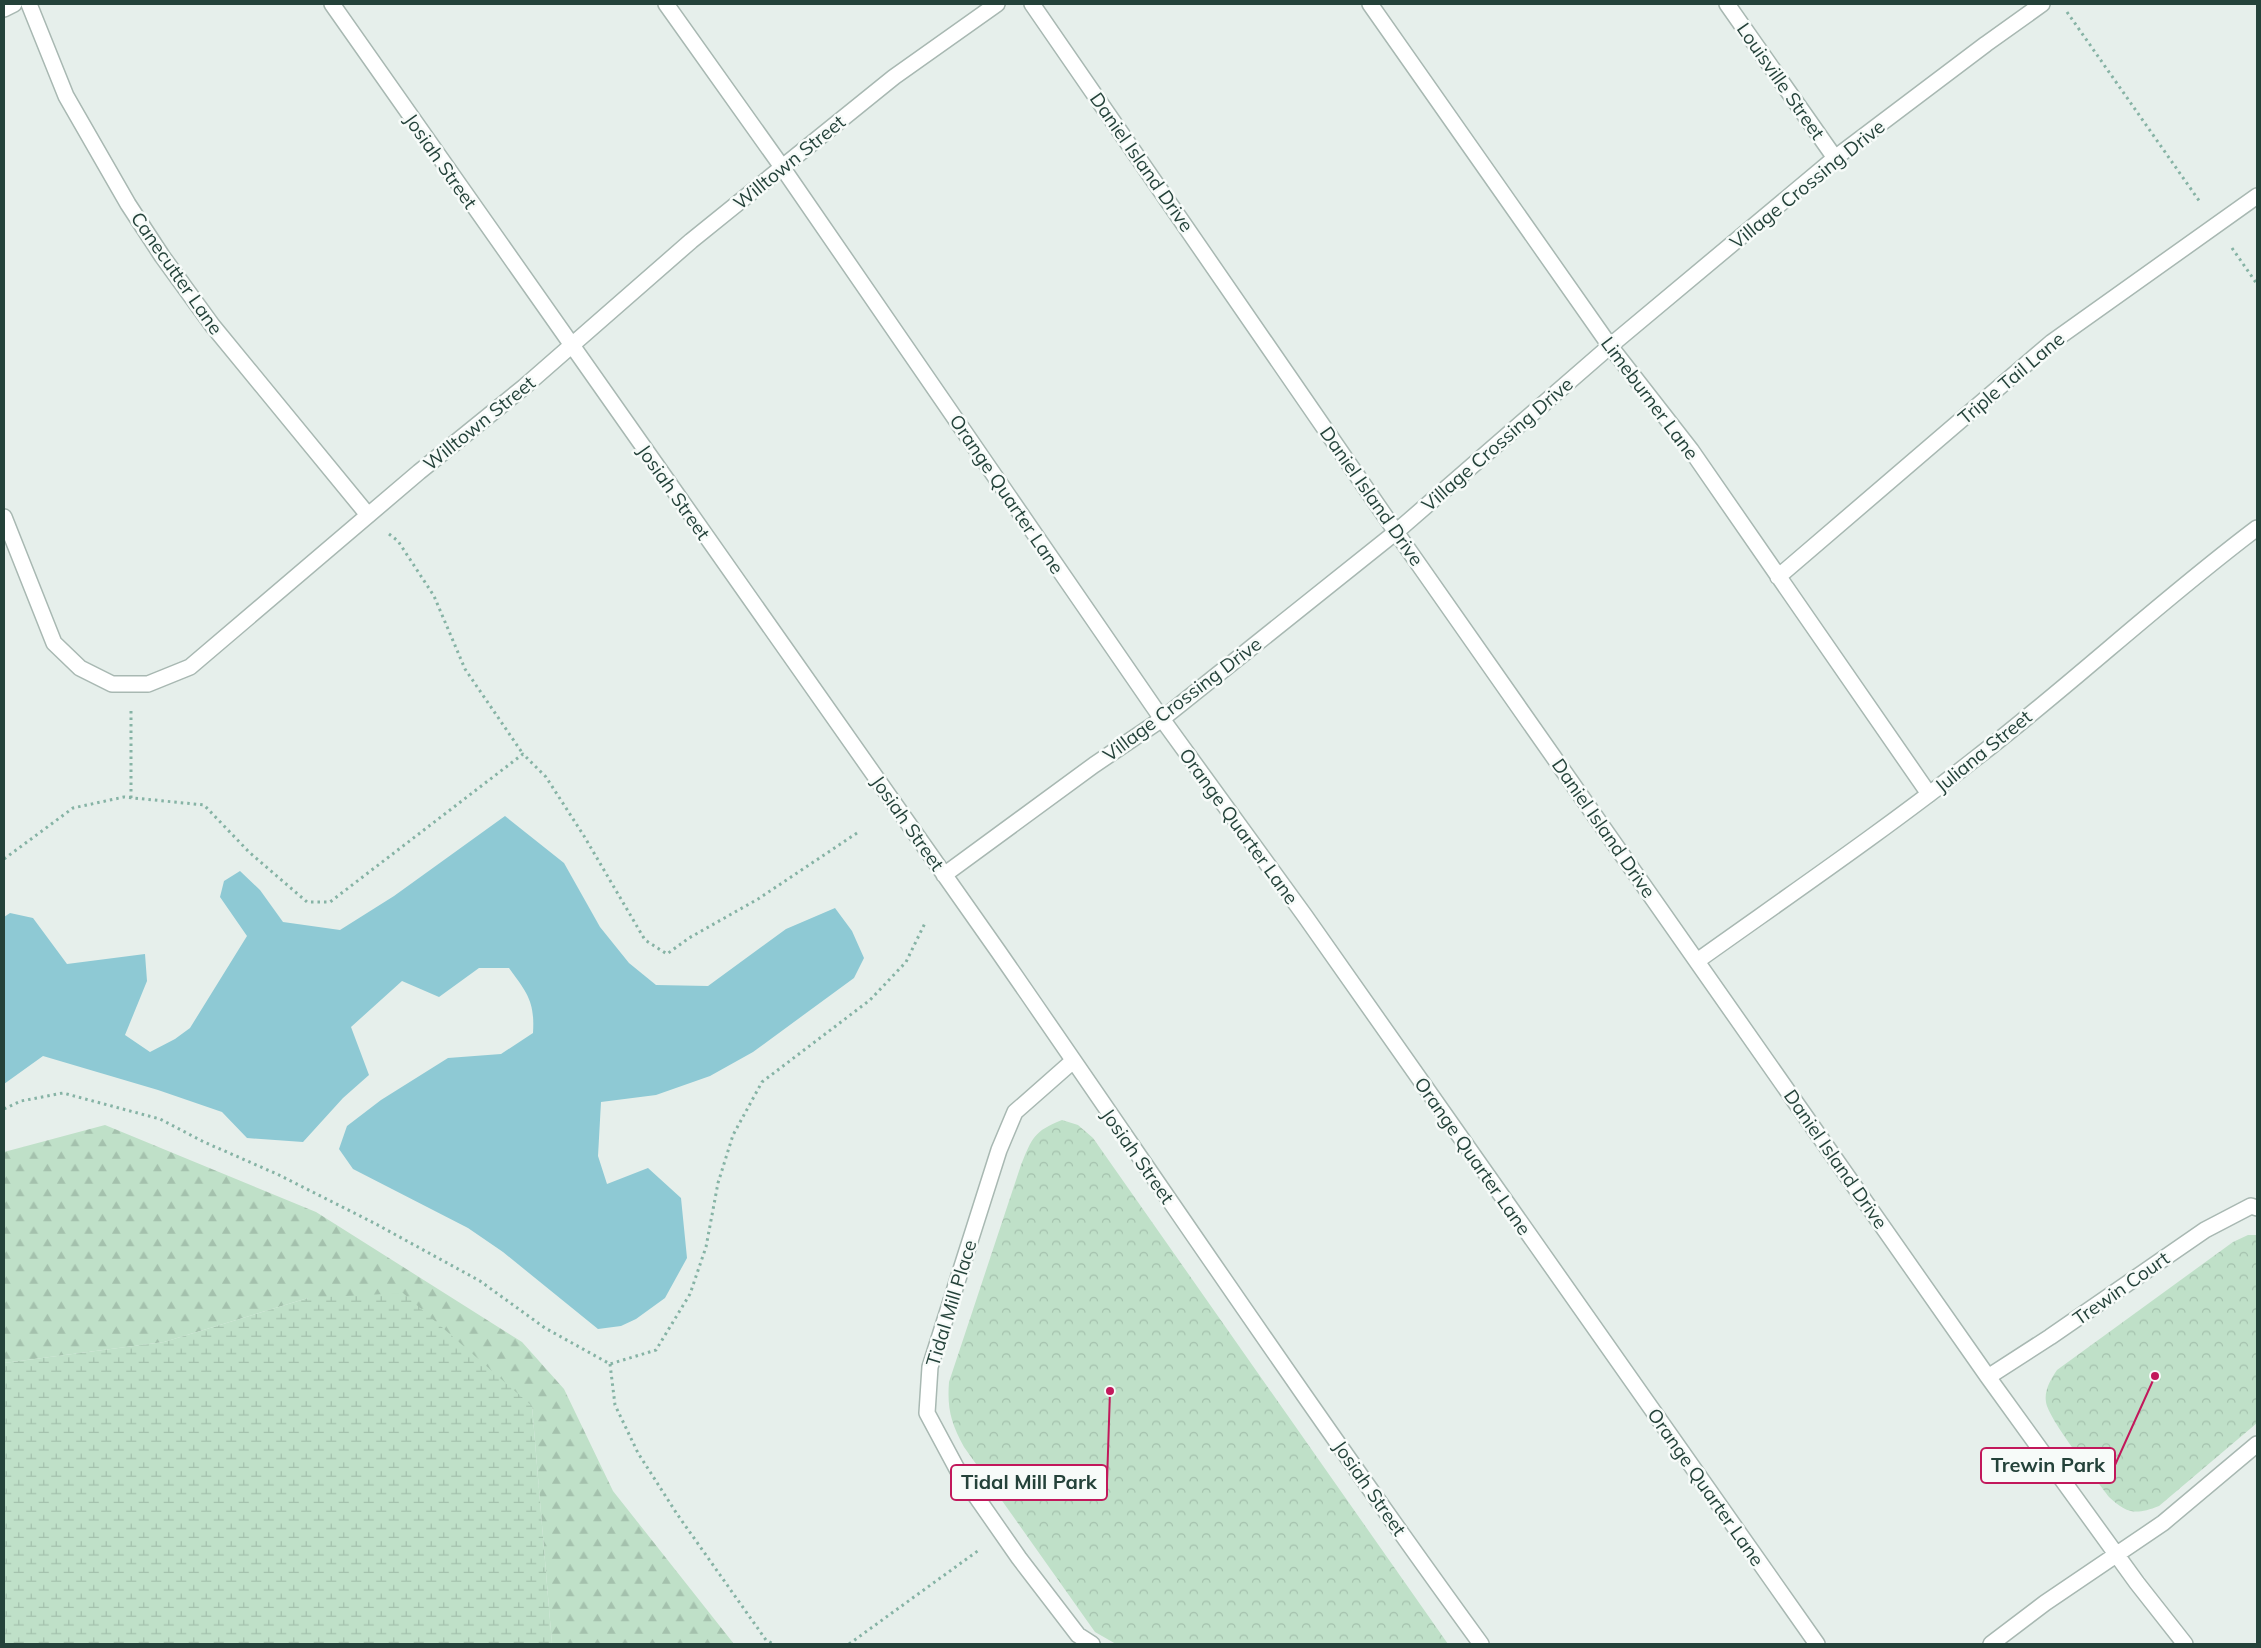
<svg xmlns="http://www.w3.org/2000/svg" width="2261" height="1648" viewBox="0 0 2261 1648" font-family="Mulish,sans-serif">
  <defs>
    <pattern id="forest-firs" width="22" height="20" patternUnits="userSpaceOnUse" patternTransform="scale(1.25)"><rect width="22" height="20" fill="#bfe0c8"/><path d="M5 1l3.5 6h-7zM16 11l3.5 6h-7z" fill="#a4c1ad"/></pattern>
    <pattern id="wetland-marsh" width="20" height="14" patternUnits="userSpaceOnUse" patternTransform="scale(1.25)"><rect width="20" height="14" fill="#bfe0c8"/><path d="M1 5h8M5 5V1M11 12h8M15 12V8" fill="none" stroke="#a4c1ad"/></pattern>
    <pattern id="park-crowns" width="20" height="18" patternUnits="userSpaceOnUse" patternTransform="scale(1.25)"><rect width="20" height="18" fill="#bfe0c8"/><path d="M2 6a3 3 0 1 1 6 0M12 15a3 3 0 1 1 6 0" fill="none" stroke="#a4c1ad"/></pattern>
  </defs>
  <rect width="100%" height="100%" fill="#e6efeb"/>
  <path fill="url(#forest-firs)" d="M 105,1125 L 316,1212 L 522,1342 L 564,1389 L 613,1491 L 734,1644 L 552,1644 L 532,1406 L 308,1298 L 164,1342 L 4,1363 L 4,1152 Z"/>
  <path fill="url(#wetland-marsh)" d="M 403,1293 L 532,1406 L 552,1644 L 4,1644 L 4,1363 L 164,1342 L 308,1298 Z"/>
  <path fill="url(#park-crowns)" d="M 1062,1120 L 1078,1125 L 1093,1138 L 1448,1644 L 1116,1644 L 1095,1632 L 964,1447 C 951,1423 947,1409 949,1382 L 1021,1165 C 1032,1138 1034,1131 1062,1120 Z
    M 2248,1235 L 2257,1235 L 2257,1423 L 2159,1506 C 2136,1515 2127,1514 2109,1497 C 2097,1480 2048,1419 2046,1402 C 2044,1390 2051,1379 2057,1370 L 2233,1242 Z"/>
  <path fill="#8ec9d4" d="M 505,816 L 564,863 L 600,927 L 629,963 L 656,985 L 708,986 L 786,929 L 835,908 L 852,931 L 864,958 L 854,978 L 753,1052 L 710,1076 L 656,1095 L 601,1102 L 598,1156 L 607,1184 L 648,1168 L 681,1198 L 687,1258 L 665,1298 L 636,1319 L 621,1326 L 598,1329 L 503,1252 L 468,1228 L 353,1169 L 339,1149 L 347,1126 L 381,1100 L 448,1058 L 501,1054 L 533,1033 C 535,1001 527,993 509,968 L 479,968 L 439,997 L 402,981 L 351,1027 L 369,1075 L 343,1098 L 303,1142 L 247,1138 L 222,1112 L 158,1090 L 43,1056 L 4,1084 L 4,917 L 10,913 L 33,918 L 67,964 L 145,954 L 147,981 L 125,1035 L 150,1052 L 175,1039 L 190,1028 L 247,936 L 220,897 L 224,881 L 240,871 L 260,890 L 283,922 L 340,930 L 394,896 Z"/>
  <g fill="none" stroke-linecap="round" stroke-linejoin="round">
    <g stroke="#a8b8b2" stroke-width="18">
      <path id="service" d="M 29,4 L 66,96 L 128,204 L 162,256 L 212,325 L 368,515
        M 666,4 L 782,167 L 1162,719 L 1305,916 L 1817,1644
        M 1370,4 L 1610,346 L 1691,450 L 1929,794
        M 4,9 L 14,4
        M 1778,577 L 2052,342 L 2257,196"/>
    </g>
    <g stroke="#a8b8b2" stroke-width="18">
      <path id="minor" d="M 332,4 C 552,321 778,634 998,951 C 1158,1182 1315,1416 1481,1644
        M 1032,4 L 1396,532 L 1988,1377 L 2137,1583 L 2185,1644
        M 1727,4 L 1835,158
        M 4,517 L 54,643 L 80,668 L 112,684 L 148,684 L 190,667 L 419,472 L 524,387 L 691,241 L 894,77 L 997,4
        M 944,875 L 1094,765 L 1162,719 L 1396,532 L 1610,346 L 1835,158 L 1986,44 L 2042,4
        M 1697,961 C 1791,894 1886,829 1976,758 C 2072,684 2160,601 2257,528
        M 1073,1061 L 1015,1112 L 999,1150 L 930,1367 L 927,1413 L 957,1469 L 1019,1558 L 1078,1635 L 1092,1644
        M 1988,1377 L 2050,1337 L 2205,1230 L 2251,1206 L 2257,1208
        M 1991,1644 L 2045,1603 L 2163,1523 L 2257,1444"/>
    </g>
    <path stroke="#86b3a5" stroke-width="3" stroke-dasharray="2.5 4" stroke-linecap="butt" d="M 2067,12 L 2200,202
      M 2232,248 L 2257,284
      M 389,534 L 398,541 L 434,596 L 465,669 L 523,754
      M 131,711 L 131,798
      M 4,859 L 73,808 L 124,797 L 204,805 L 249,852 L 307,902 L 330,902 L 523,754 L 546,777 L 584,836 L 645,940 L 667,954 L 689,938 L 758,899 L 860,831
      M 4,1109 L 21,1101 L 63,1093 L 160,1119 L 204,1142 L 277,1174 L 376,1224 L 480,1281 L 545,1328 L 610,1364 L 656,1350 L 690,1294 L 706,1247 L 718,1183 L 733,1135 L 762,1082 L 870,1000 L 906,962 L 925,923
      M 610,1364 L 615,1405 L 638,1453 L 677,1514 L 766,1640 L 773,1644
      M 849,1644 L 979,1550"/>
    <use href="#service" stroke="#fff" stroke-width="15"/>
    <use href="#minor" stroke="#fff" stroke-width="15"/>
  </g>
  <g text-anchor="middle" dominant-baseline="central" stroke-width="5" stroke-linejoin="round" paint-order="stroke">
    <g font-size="19" fill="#24423a" stroke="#f7fbf9">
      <text transform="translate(1781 81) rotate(55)">Louisville Street</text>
      <text transform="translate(441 161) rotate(55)">Josiah Street</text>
      <text transform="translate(789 162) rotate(-39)">Willtown Street</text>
      <text transform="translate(1142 162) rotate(55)">Daniel Island Drive</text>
      <text transform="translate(1807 184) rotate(-39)">Village Crossing Drive</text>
      <text transform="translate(177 273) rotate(55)">Canecutter Lane</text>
      <text transform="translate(2011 378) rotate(-40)">Triple Tail Lane</text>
      <text transform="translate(1650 398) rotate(53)">Limeburner Lane</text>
      <text transform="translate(479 423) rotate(-39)">Willtown Street</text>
      <text transform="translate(1497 444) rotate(-41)">Village Crossing Drive</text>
      <text transform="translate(674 492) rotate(55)">Josiah Street</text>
      <text transform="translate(1007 494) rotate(56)">Orange Quarter Lane</text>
      <text transform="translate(1372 496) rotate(55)">Daniel Island Drive</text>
      <text transform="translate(1182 699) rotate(-37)">Village Crossing Drive</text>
      <text transform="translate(1983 751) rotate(-39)">Juliana Street</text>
      <text transform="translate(908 823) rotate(55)">Josiah Street</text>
      <text transform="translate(1239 826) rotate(54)">Orange Quarter Lane</text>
      <text transform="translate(1604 828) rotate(55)">Daniel Island Drive</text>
      <text transform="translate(1138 1156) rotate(55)">Josiah Street</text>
      <text transform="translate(1473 1156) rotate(55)">Orange Quarter Lane</text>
      <text transform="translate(1836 1159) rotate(55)">Daniel Island Drive</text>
      <text transform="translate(2121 1288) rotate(-35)">Trewin Court</text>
      <text transform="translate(951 1303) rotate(-73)">Tidal Mill Place</text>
      <text transform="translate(1706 1487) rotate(55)">Orange Quarter Lane</text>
      <text transform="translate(1370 1488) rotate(55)">Josiah Street</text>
    </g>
  </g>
  <path fill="none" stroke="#c2185b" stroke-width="2" d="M2155 1376L2115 1465M1110 1391L1107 1482"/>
  <g fill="#c2185b" stroke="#f7fbf9" stroke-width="2">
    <circle cx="2155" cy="1376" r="5"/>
    <circle cx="1110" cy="1391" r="5"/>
  </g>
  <g fill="#f7fbf9" stroke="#c2185b" stroke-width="2">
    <rect x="1981" y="1448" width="134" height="35" rx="5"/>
    <rect x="951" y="1465" width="156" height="35" rx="5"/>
  </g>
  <g font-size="20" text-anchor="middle" font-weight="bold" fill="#24423a">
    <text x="2048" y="1472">Trewin Park</text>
    <text x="1029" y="1489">Tidal Mill Park</text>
  </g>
  <rect width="2261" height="1648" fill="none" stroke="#24423a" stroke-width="10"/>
</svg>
